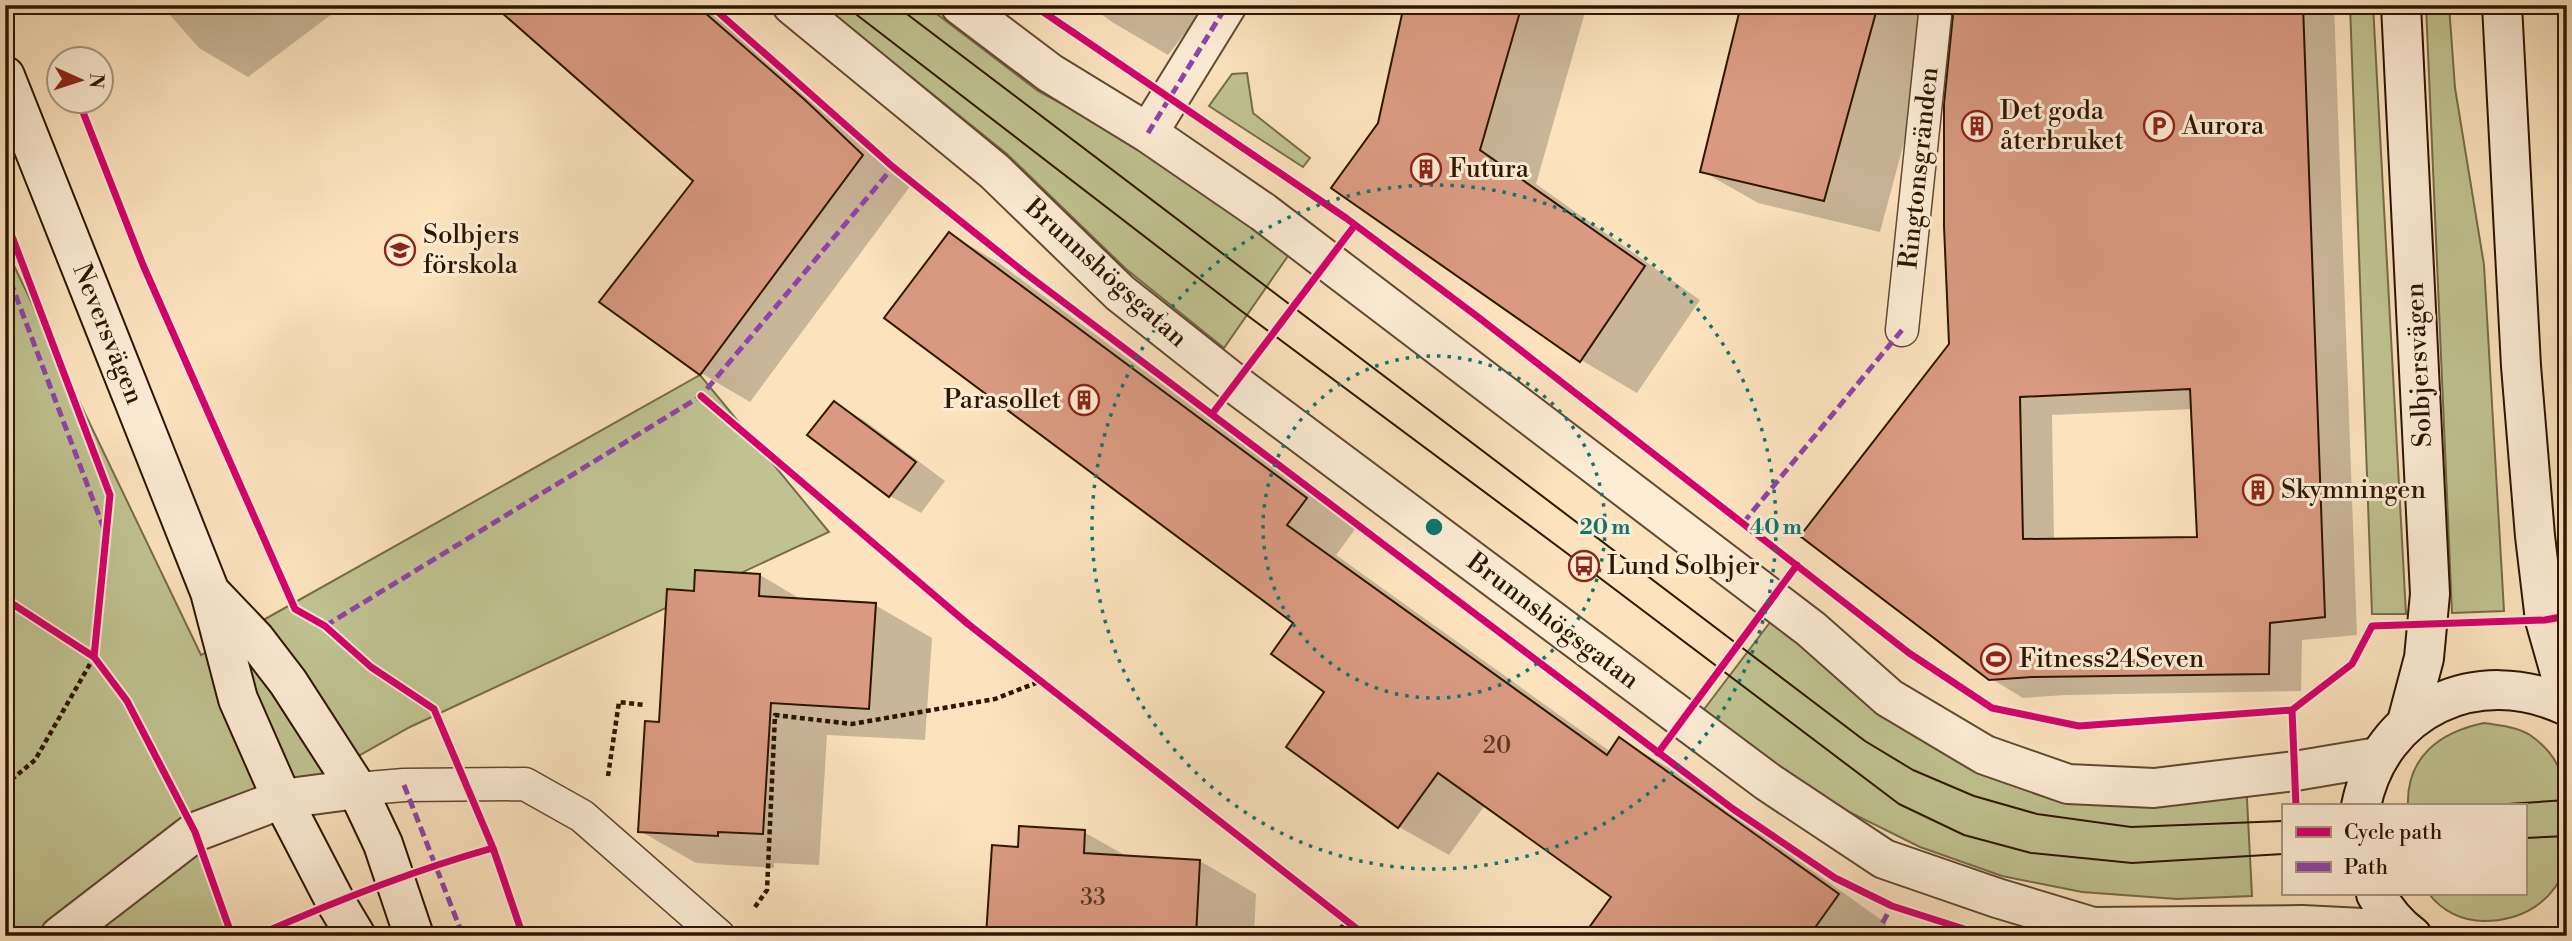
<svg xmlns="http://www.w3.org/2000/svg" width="2572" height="941" viewBox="0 0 2572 941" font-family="'Libre Bodoni',serif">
  <rect width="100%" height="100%" fill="#fce3be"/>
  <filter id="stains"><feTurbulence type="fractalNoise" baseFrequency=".00286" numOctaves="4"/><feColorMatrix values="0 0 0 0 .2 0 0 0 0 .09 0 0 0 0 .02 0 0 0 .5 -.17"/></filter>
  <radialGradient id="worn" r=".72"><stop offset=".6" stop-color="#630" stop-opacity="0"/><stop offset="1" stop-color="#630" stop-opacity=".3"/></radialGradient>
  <path fill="#c0c391" stroke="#776c48" stroke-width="2" d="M 822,5 L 925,5 L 1038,91 L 1178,167 L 1290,253 L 1224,348 L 1126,269 L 1007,154 Z
    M 2350,5 L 2373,5 L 2406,614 L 2372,614 Z
    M 2426,5 L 2449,5 L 2455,88 L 2484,265 L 2504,611 L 2452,613 Z
    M 1247,73 L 1253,113 L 1310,158 L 1303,167 L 1209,106 L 1232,74 Z
    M 5,247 L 201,655 L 700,375 L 829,532 L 410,727 L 282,799 L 195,832 L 232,936 L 5,936 Z
    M 1774,617 L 2016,780 L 2246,780 L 2252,896 L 2177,899 L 2082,892 L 2002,876 L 1920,847 L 1833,804 L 1702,712 Z
    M 2484,723 C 2498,725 2517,727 2530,735 C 2564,759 2567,785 2567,824 C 2567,836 2570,854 2566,866 C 2553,903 2521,921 2484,921 C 2462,921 2442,911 2429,894 L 2525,894 L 2525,806 L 2408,806 C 2406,757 2440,732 2484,723 Z"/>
  <path fill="#0003" fill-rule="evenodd" d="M 161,5 L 332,5 L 336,11 L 248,77 L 199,48 Z
    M 496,5 L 710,5 L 854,130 L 911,185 L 750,402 L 701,373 L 696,181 Z
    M 1089,5 L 1207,5 L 1168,55 L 1112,22 Z
    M 1406,5 L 1587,5 L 1536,184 L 1700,300 L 1637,393 L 1581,360 L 1380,124 Z
    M 1743,5 L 1941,5 L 1880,232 L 1758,203 L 1702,171 Z
    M 1974,5 L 2334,5 L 2357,635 L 2302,640 L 2301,691 L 2065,695 L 2023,698 L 1990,678 L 1951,345 ZM 2193,409 L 2199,538 L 2054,540 L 2052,415 Z
    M 950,234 L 999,263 L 1356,528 L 1336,555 L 1611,752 L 1620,739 L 1669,768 L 1887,924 L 1879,936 L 1708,936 L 1485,805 L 1449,855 L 1399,827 L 1288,747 L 1327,691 L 1296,622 Z
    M 835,403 L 865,421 L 945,481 L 921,513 L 890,496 Z
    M 760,575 L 804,601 L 875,605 L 932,638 L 925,740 L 827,735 L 819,865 L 774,863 L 774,868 L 696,863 L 640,831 L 661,723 L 695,592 Z
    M 1084,832 L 1128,857 L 1200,861 L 1256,894 L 1254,936 L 988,936 L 1020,849 Z"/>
  <path fill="#d99a81" stroke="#2e1500" stroke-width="2" fill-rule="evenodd" d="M 493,5 L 696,5 L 805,100 L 863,155 L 700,375 L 599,302 L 693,181 Z
    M 1404,5 L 1522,5 L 1480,150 L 1645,266 L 1580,362 L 1331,188 L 1378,123 Z
    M 1741,5 L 1878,5 L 1824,201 L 1700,172 Z
    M 1954,5 L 2303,5 L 2325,617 L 2270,623 L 2269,674 L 2032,677 L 1989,680 L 1800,536 L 1949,344 L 1944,226 L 1944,104 ZM 2190,389 L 2197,537 L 2023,539 L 2020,397 Z
    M 949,232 L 1307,498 L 1287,525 L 1607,755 L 1619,737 L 1839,894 L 1809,936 L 1583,936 L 1611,897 L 1438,773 L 1398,828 L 1286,747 L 1324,692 L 1271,654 L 1293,623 L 884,318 Z
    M 834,401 L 916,462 L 889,497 L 807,435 Z
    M 695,570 L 760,574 L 759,596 L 876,603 L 869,709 L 771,703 L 763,834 L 718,832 L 718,836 L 638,832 L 645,721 L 659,722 L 667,589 L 694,591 Z
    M 1019,826 L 1085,830 L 1084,853 L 1200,860 L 1196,936 L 986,936 L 992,845 L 1018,847 Z"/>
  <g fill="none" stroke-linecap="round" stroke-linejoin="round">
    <g stroke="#624830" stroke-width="35">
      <path id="lane" d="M 1902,330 L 1936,5
        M 357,789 L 404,785 L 525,784 L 582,816 L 719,936"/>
    </g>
    <g stroke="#624830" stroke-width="42">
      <path id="street" d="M 792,5 L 994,171 L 1120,293 L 1235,384 L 1768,782 L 1884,859 L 1997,898 L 2093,927 L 2302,925 L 2403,930
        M 960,5 L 1050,73 L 1148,133 L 1263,212 L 1811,629 L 1889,698 L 1985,755 L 2068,784 L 2154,788 L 2295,771 L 2378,757
        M 1148,133 L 1227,5
        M 60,936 L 195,832 L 282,799 L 357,789"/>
    </g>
    <g stroke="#2e1500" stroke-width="42">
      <path id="secondary" d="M 2401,5 L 2430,594 L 2424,658 L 2407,722
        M 2502,5 L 2521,366 L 2535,536 L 2545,620 L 2567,697
        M 5,76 L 210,592 L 238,699 L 282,799 L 335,901 L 356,936
        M 213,595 L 255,639 L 288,682 L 357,789 L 383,844 L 414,936
        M 2361,806 C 2381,708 2477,664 2567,706
        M 2376,894 C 2385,910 2397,925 2412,936"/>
    </g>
    <path stroke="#2e1500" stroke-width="4.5" stroke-dasharray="5 3.5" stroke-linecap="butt" d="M 608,776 L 619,702 L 645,705
      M 5,785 L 35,760 L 94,657
      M 755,907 L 767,890 L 775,715 L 852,724 L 995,699 L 1041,681
      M 1325,936 L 1349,923"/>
    <use href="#lane" stroke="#fdedd5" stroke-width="32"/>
    <use href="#street" stroke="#fdedd5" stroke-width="38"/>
    <use href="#secondary" stroke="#fdedd5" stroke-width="38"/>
    <path stroke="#2e1500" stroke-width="2" d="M 844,5 L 1240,310 L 1584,566 L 1899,804 L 1964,835 L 2031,853 L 2132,863 L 2283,854
      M 895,5 L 1865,741 L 1913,770 L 1974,796 L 2037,814 L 2131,827 L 2283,821
      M 2476,806 L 2567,800
      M 2525,838 L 2567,836"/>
    <path stroke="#8e44ad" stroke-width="5" stroke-dasharray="10 5" stroke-linecap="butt" d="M 1148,133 L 1227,5
      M 5,267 L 104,529
      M 1743,523 L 1902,330
      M 325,626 L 701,396 L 893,167
      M 404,785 L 463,936
      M 1875,936 L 1892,906"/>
    <g stroke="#fdedd5" stroke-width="11">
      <path id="cycleway" d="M 710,5 L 893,167 L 1025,273 L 1733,809 L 1835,878 L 1892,906 L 1986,936
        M 1033,5 L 1346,218 L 1478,317 L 1909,653 L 1992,708 L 2079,726 L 2292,710 L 2352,664 L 2372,626 L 2545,620 L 2567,616
        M 79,102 L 143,265 L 295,609 L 325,626 L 371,667 L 434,709 L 493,848 L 523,936
        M 5,218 L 110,495 L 94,657
        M 701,396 L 968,624 L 1366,936
        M 1212,414 L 1355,225
        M 5,599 L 94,657 L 127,701 L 195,832 L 232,936
        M 2292,710 L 2296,806
        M 1658,753 L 1797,565
        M 256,936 C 333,902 411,871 493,848"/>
    </g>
    <use href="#cycleway" stroke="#d6006c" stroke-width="7"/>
  </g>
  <g fill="none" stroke="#0f766e" stroke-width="3.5" stroke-dasharray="3.5 7">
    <circle cx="1434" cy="527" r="171"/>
    <circle cx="1434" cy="527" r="342"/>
  </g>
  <defs>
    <g id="building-ring" transform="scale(1.575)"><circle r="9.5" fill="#fdedd5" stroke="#8f2418" stroke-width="1.5"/><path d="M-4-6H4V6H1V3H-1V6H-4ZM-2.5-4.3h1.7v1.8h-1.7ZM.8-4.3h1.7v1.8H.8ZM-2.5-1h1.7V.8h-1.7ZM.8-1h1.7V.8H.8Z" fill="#8f2418"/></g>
    <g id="parking-ring" transform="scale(1.575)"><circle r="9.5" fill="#fdedd5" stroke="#8f2418" stroke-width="1.5"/><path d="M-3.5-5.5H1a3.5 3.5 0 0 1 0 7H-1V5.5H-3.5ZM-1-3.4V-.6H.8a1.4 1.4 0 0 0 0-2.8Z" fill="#8f2418"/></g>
    <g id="school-ring" transform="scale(1.575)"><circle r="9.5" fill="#fdedd5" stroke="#8f2418" stroke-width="1.5"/><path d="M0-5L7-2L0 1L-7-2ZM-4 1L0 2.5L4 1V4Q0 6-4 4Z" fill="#8f2418"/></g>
    <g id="bus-ring" transform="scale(1.575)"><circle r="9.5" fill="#fdedd5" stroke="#8f2418" stroke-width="1.5"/><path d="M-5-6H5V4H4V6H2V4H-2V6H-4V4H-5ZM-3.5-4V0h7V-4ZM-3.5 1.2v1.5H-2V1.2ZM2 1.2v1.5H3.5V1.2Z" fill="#8f2418"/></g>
    <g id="stadium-ring" transform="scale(1.575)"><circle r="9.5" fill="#fdedd5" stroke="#8f2418" stroke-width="1.5"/><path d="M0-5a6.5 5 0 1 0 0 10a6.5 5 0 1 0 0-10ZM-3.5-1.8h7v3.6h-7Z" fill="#8f2418"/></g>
  </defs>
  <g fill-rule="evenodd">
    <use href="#building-ring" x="1977" y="126"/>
    <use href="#parking-ring" x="2159" y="126"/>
    <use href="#building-ring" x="1426" y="169"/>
    <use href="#school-ring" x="400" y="250"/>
    <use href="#building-ring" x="1084" y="400"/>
    <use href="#building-ring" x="2258" y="490"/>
    <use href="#bus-ring" x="1584" y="566"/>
    <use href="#stadium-ring" x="1996" y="659"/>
  </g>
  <g text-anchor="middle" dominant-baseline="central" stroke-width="6" stroke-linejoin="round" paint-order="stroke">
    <g font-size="23" fill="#593620">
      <text x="1497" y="746">20</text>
      <text x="1093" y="898">33</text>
    </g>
    <g font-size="26" fill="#2e1500" stroke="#fdedd5" text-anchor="start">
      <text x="2000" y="111">Det goda<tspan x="2000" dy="30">återbruket</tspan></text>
      <text x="2182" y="126">Aurora</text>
      <text x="1449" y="169">Futura</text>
      <text x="423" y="235">Solbjers<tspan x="423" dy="30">förskola</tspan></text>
      <text x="1061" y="400" text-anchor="end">Parasollet</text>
      <text x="2281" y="490">Skymningen</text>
      <text x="1607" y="566">Lund Solbjer</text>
      <text x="2019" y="659">Fitness24Seven</text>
    </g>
    <g font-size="26" fill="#2e1500" stroke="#fdedd5">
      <text transform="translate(1919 168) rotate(-84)">Ringtonsgränden</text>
      <text transform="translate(1106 273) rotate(42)">Brunnshögsgatan</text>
      <text transform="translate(108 334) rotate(68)">Neversvägen</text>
      <text transform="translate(2419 365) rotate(-93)">Solbjersvägen</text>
      <text transform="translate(1553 621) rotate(37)">Brunnshögsgatan</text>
    </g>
  </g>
  <circle cx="1434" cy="527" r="10" fill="#0f766e" stroke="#fdedd5" stroke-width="3.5"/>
  <g font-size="21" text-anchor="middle" font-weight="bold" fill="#0f766e" stroke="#fdedd5" stroke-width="6" stroke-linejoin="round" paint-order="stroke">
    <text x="1605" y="534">20 m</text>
    <text x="1776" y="534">40 m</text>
  </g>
  <rect width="2572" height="941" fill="none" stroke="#fce3be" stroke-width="28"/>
  <rect x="7" y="7" width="2558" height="927" fill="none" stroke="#2e1500" stroke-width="3.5"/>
  <rect x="14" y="14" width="2544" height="913" fill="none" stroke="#2e1500" stroke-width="2"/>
  <rect x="2282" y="804" width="245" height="91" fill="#fdedd5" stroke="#aa9780" stroke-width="2"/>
  <rect x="2296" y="827" width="35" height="10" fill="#d6006c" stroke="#aa9780" stroke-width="2"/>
  <text x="2344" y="839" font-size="21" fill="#2e1500">Cycle path</text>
  <rect x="2296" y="862" width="35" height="10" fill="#8e44ad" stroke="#aa9780" stroke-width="2"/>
  <text x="2344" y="874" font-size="21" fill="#2e1500">Path</text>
  <g transform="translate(80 80) rotate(93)"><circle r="33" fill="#fdedd5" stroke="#aa9780" stroke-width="2"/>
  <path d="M0-5L12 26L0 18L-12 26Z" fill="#8f2418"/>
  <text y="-10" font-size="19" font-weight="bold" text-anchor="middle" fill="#2e1500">N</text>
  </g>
  <rect width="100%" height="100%" filter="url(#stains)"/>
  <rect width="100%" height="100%" fill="url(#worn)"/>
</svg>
